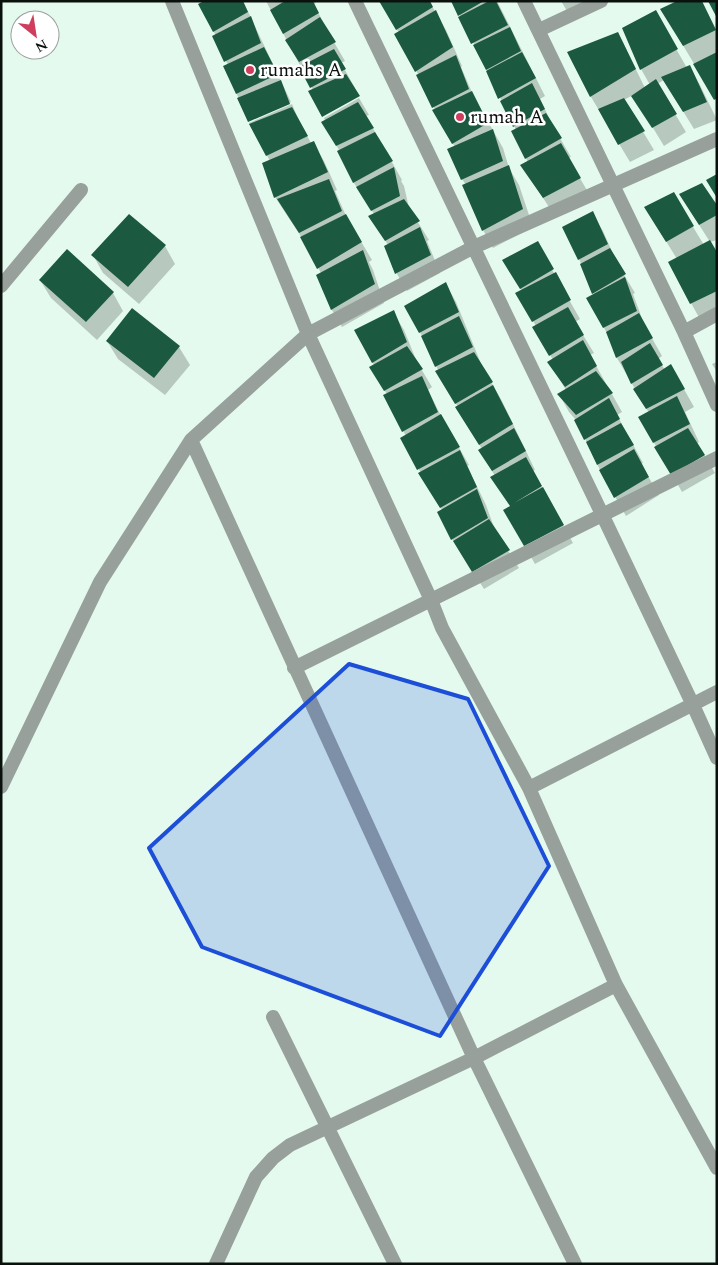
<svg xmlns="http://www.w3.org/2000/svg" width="718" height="1265" viewBox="0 0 718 1265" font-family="Spectral,serif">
  <rect width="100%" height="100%" fill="#e5faef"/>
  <path fill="#0003" d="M 206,1 L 243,1 L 291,102 L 249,120 L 224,67 L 228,65 L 214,37 L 216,36 L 200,5 Z
    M 266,1 L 314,1 L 316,3 L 314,4 L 328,32 L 345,61 L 341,63 L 355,88 L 313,90 Z
    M 380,1 L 429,1 L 446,30 L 462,66 L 461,67 L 474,97 L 503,148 L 509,168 L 519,185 L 533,227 L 493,248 L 483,230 L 464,186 L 466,185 L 462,179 L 455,147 L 444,129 L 418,74 L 396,35 L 399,33 Z
    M 453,1 L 497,1 L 545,96 L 540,99 L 554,128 L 571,157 L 568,158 L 591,197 L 554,215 L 522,165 L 528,162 L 512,132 L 516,130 Z
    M 561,1 L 585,1 L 567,11 Z
    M 655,12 L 687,68 L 690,67 L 700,85 L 717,120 L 694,129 L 664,80 L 657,84 L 686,132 L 664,146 L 633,95 L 624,100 L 654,150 L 630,162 L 591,97 L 569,52 L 618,33 L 645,88 L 650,85 L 641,69 Z
    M 707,12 L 717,31 L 717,102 L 672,27 Z
    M 359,98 L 369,115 L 366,116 L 402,180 L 401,181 L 404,186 L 409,208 L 429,240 L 427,241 L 440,273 L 407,291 L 397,274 L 386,247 L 388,245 L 370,216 L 374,214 L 354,183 L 339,150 L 323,122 L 325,121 L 324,118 Z
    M 292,104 L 300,123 L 311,143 L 313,143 L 324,161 L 337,190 L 335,191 L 347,218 L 372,260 L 369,262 L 373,270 L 384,303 L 342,327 L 332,310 L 317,275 L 321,273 L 302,238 L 275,197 L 270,161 L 249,123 Z
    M 673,194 L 704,245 L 710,242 L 691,212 L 717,207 L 717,240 L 710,242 L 717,254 L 717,314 L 701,321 L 691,303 L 677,259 L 656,225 Z
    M 592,213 L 603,231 L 617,263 L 635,293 L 633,294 L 644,324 L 662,356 L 658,359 L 665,370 L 671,366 L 694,407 L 685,412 L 699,442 L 697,443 L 715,473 L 682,492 L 640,418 L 649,413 L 617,358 L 608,335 L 588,299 L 594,295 L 579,259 Z
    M 537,243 L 580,319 L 575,322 L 594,353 L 590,355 L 622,412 L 617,415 L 643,463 L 641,464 L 659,495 L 626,516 L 600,470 L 576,420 L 569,412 L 559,394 L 566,390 L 549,362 L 553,360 L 534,328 L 536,326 L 517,294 L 522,291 L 514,279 Z
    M 165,246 L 175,264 L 139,304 L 103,273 L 93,255 Z
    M 40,280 L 113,293 L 123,311 L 97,340 L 51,298 Z
    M 446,284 L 456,302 L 482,366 L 502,401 L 535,470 L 533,471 L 573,543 L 535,564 L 505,511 L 511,507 L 503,495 L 495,476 L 479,450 L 482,449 L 456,408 L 458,407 L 447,389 L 422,336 L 405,307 Z
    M 393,312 L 404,330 L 417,362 L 432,387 L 428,390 L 443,420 L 469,465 L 467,466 L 486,505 L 495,530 L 519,568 L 484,589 L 452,539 L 442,510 L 401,438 L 406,436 L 384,396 L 387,394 L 381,385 L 374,365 L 356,331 Z
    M 107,341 L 179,347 L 190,365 L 165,395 L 118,359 Z
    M 717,362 L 717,372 L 712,364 Z"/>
  <path fill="#1b5940" d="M 204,1 L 243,1 L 248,12 L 213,32 L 198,4 Z
    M 285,1 L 313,1 L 319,13 L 283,34 L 270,10 Z
    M 379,1 L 430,1 L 433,7 L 396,30 Z
    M 451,1 L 484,1 L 458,16 Z
    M 489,1 L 496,1 L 508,25 L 471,44 L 458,17 Z
    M 677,1 L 702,1 L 716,30 L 683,46 L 660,9 Z
    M 708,1 L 717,1 L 717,18 Z
    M 436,10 L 453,47 L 415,72 L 394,34 Z
    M 656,10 L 678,49 L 640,70 L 622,28 Z
    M 251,16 L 261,43 L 224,62 L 212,36 Z
    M 320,17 L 336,42 L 299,62 L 285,40 Z
    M 510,27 L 521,51 L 486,70 L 473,45 Z
    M 618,32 L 636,69 L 590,97 L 567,52 Z
    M 264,47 L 278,74 L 236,94 L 223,66 Z
    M 334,49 L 346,69 L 310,88 L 299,67 Z
    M 522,52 L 536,78 L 498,99 L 486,71 Z
    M 717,52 L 717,98 L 714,100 L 693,64 Z
    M 456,55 L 469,89 L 432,108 L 416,75 Z
    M 690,65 L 707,102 L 683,112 L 661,77 Z
    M 346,74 L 360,96 L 322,117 L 308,91 Z
    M 656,79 L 677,114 L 652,128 L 631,96 Z
    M 281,80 L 290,104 L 248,122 L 237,98 Z
    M 532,83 L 545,109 L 513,127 L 500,101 Z
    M 472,91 L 488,123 L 452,144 L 432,110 Z
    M 624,98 L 645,131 L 618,145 L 598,109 Z
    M 358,102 L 374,128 L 336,146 L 321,122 Z
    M 292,107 L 308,136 L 266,156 L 249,124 Z
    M 546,113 L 562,138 L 525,159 L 511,131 Z
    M 493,129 L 503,161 L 461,180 L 447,149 Z
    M 375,132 L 393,161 L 353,183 L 337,151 Z
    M 314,141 L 328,172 L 274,198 L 262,163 Z
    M 561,143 L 581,178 L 543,198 L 520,165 Z
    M 509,165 L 523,209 L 482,231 L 462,185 Z
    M 394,167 L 400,196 L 371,211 L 356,187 Z
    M 717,174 L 717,198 L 706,180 Z
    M 329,179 L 342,211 L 299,233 L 277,199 Z
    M 702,183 L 717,205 L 717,215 L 699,225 L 679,194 Z
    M 674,192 L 694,226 L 666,242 L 644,207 Z
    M 404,199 L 420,221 L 385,241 L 368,216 Z
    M 593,211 L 608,244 L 578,260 L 562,227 Z
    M 129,214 L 166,245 L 128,287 L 91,255 Z
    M 346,214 L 362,242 L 317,269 L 300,237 Z
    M 420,227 L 431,255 L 395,274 L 384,246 Z
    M 710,240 L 717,252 L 717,291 L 690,304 L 668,262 Z
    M 538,241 L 554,269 L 520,289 L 502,260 Z
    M 610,248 L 626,274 L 592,294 L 580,264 Z
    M 67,249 L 114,292 L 86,322 L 39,280 Z
    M 363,250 L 375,284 L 331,310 L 316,275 Z
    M 556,272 L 571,300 L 532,322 L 515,293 Z
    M 625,277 L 637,311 L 603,328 L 586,298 Z
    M 446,282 L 459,312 L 419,333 L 404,306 Z
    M 568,307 L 584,335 L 549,356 L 532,327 Z
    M 132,308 L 180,346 L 154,378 L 106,341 Z
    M 394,310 L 407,342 L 372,363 L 354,330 Z
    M 639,313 L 653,338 L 616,358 L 606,332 Z
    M 459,316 L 473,347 L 435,367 L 421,336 Z
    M 583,340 L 597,366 L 565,387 L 547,362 Z
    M 650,343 L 663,365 L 631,384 L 621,362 Z
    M 407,346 L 423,369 L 384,391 L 369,367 Z
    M 474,352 L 493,382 L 455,404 L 435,371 Z
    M 671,364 L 685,389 L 646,409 L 633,389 Z
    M 596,371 L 613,393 L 576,415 L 557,394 Z
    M 422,376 L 438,412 L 402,432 L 383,395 Z
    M 493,385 L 513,424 L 479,445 L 455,407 Z
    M 677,396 L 690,424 L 653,443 L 638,417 Z
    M 609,398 L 620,419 L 584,440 L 574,420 Z
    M 441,414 L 460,447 L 417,470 L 400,438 Z
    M 621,423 L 634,445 L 597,465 L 586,442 Z
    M 514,428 L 526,451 L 492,471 L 478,450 Z
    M 688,428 L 705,455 L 671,475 L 654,447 Z
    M 634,449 L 649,477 L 614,498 L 599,470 Z
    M 460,450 L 477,487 L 440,508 L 418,473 Z
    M 526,457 L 542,486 L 514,503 L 543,487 L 564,525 L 524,546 L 503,510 L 510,506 L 490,477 Z
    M 477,489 L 488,518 L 451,540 L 437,512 Z
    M 489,519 L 510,550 L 472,572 L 453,541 Z"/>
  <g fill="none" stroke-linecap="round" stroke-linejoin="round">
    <path stroke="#97a09b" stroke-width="14" d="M 172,1 L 308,334 L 431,600 L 442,628 L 529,788 L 616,985 L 717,1168
      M 355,1 L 602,514 L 693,705 L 717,758
      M 524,1 L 684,332 L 717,405
      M 539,30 L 601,1
      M 684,332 L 717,314
      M 191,440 L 474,1058 L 575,1264
      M 294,668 L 717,458
      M 1,787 L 100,582 L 191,440 L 308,334 L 474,247 L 717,139
      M 529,788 L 717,692
      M 273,1017 L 395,1264
      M 216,1264 L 256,1177 L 273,1158 L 290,1145 L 474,1058 L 616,985"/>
    <path stroke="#97a09b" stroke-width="14" d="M 1,286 L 81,190"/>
  </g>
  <path fill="#1d4ed8" fill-opacity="0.2" stroke="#1d4ed8" stroke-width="4" stroke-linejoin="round" d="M 349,664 L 468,699 L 549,866 L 440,1036 L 202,947 L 149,848 Z"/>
  <g fill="#cf3f5d" stroke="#fff" stroke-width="2">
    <circle cx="250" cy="70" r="5"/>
    <circle cx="460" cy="117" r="5"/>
  </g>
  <g text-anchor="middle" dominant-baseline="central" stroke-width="5" stroke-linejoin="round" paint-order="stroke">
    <g font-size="19" fill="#0a110d" stroke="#fff" text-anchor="start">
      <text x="260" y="70">rumahs A</text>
      <text x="470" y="117">rumah A</text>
    </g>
  </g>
  <rect width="718" height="1265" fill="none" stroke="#0a110d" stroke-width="5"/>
  <g transform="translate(35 35) rotate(150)"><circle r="24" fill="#ffffff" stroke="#9da09e"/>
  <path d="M0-4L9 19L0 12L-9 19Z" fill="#cf3f5d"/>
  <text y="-8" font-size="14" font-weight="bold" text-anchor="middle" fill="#0a110d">N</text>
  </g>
</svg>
